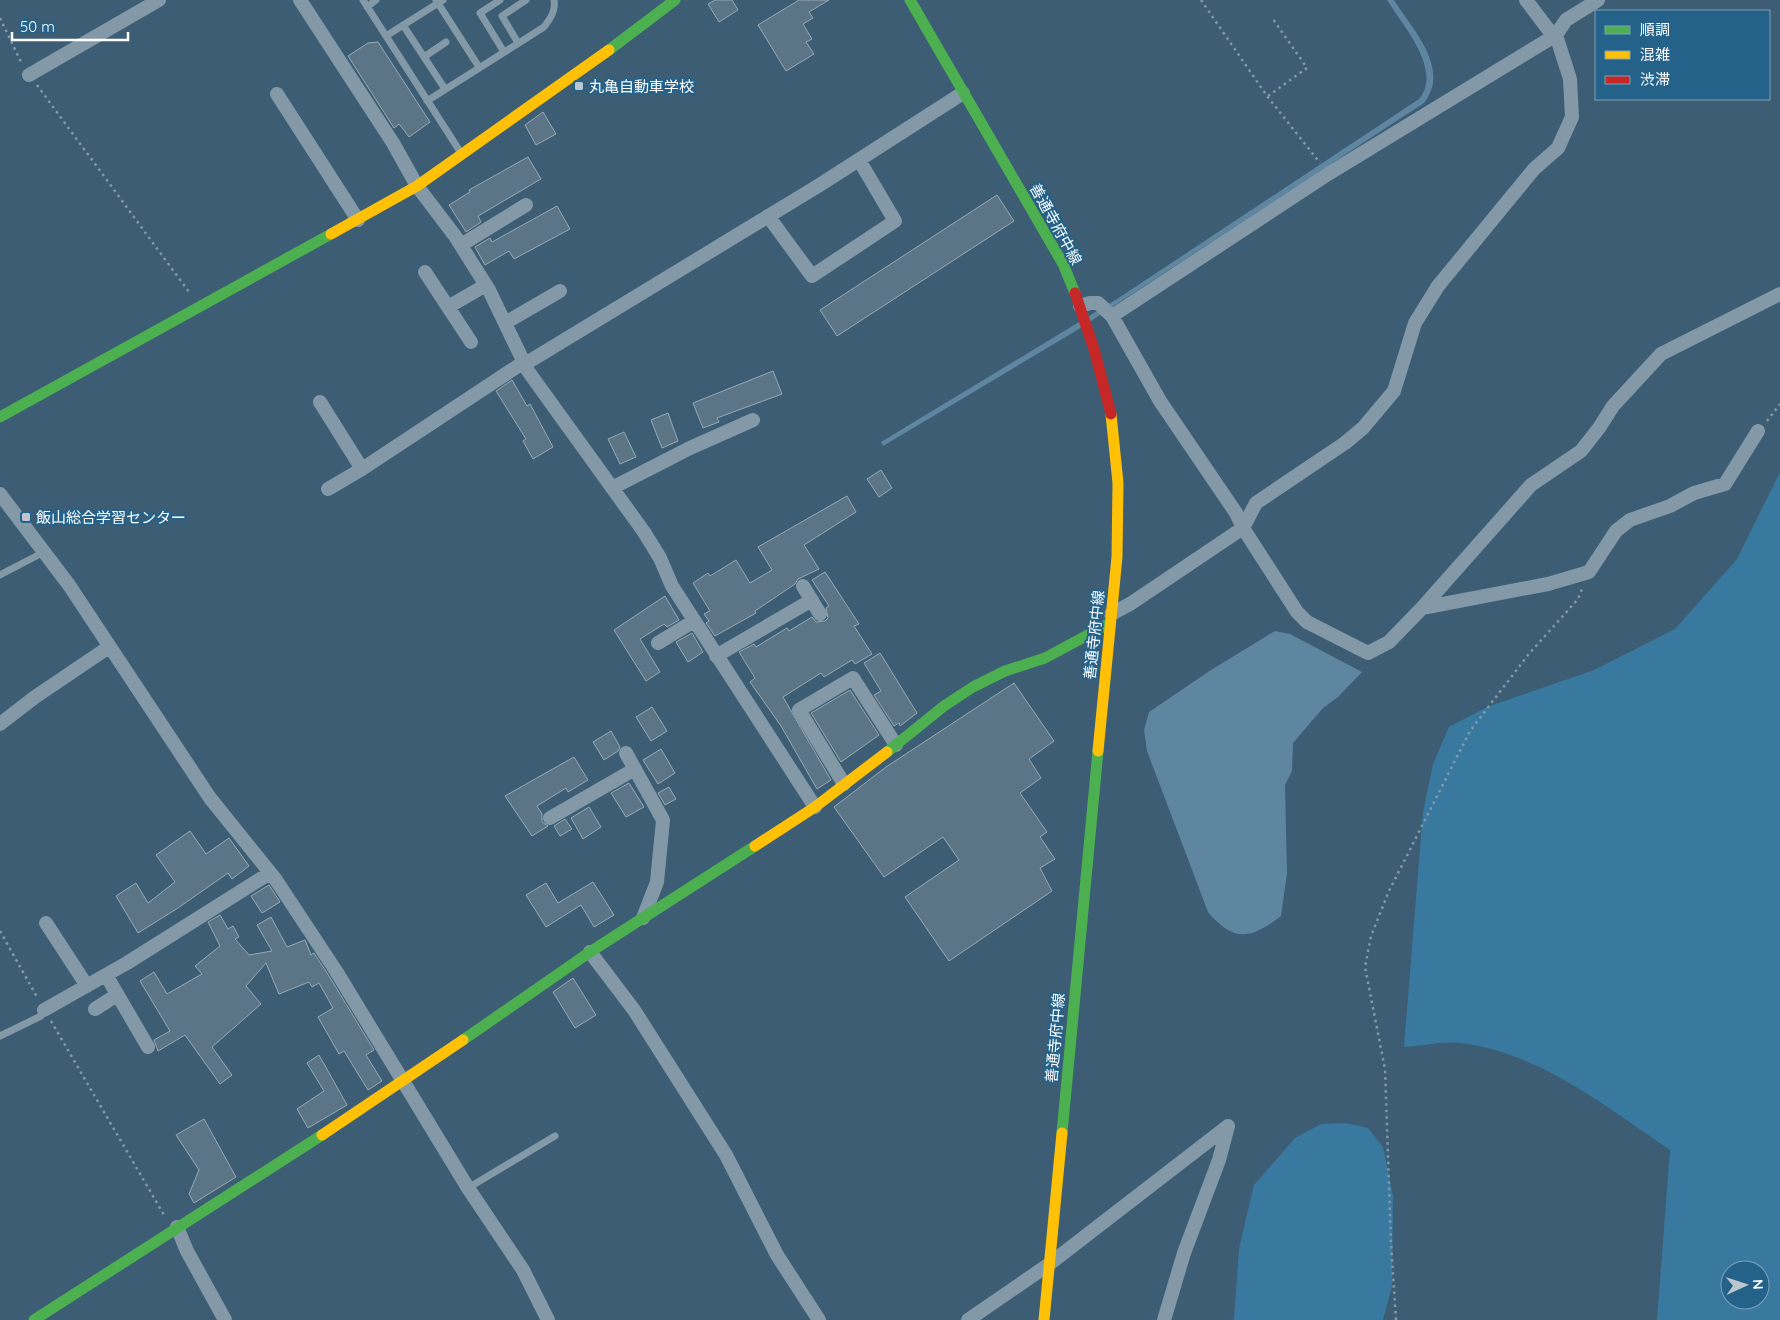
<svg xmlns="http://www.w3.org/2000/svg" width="1780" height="1320" viewBox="0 0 1780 1320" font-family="Quicksand,'Noto Sans JP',sans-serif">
  <rect width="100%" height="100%" fill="#3c5d73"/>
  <path fill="#3979a0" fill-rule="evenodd" d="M 1780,472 L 1780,1320 L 1657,1320 L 1670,1150 C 1606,1107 1540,1053 1461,1043 C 1443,1041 1422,1046 1404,1047 L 1423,812 L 1433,764 L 1449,727 L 1487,707 L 1594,670 L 1675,629 L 1737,559 ZM 1730,1270 L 1760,1270 L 1760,1300 L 1730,1300 Z
    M 1345,1123 L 1368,1128 L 1383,1147 L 1393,1196 L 1392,1286 L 1383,1320 L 1234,1320 L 1239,1248 L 1254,1185 L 1295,1138 L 1321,1124 Z"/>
  <path fill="#5f86a0" d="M 1387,0 L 1394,0 C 1413,30 1451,69 1424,103 L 1074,332 L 883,446 L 881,442 L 1117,299 L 1419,99 C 1443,70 1403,26 1387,0 Z
    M 1275,631 L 1290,634 L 1362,672 L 1338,697 L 1323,708 L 1293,743 L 1292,771 L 1285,785 L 1287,873 L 1281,916 C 1251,939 1234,943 1208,912 L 1147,751 L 1144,730 L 1149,712 L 1211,670 Z"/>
  <path fill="#5b7586" stroke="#97a9b6" d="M 715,0 L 732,0 L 738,10 L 719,22 L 708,4 Z
    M 799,0 L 829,0 L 809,12 L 813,18 L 803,24 L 812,39 L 806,42 L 814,54 L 786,71 L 758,25 Z
    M 378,42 L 430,122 L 409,137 L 399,124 L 394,128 L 348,56 L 368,43 Z
    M 543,112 L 556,134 L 536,145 L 525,125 Z
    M 528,157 L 541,179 L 478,216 L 481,222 L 466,232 L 449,205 L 470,192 L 469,190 Z
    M 997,195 L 1014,221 L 837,336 L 820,310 Z
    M 557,206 L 570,229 L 514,259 L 509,251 L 485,265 L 475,247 L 490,238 L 492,242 Z
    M 773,371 L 782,394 L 717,418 L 719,422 L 703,428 L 693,403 Z
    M 512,380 L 527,406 L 530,404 L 553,447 L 533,459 L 523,441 L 526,439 L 496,391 Z
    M 668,413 L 678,441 L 662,448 L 651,420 Z
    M 624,432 L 636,457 L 620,464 L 608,439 Z
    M 881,470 L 892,488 L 879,497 L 867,479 Z
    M 847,496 L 856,512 L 804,545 L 819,569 L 798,579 L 795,584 L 755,611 L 756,613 L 715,636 L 706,623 L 709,621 L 704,614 L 710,611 L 693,583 L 708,573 L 710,576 L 736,560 L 750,583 L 772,570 L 758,547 Z
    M 825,572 L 859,624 L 854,626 L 872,654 L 855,664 L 852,660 L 824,677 L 821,673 L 783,697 L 831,780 L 817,789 L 781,726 L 750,682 L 755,678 L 739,652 L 754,644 L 756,647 L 787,628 L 789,631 L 812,617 L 816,622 L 825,621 L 828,618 L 826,608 L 829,606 L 812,580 Z
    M 665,596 L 679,620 L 667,627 L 664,624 L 640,639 L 660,672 L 646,681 L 614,630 Z
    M 692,633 L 703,652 L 688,662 L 676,642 Z
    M 880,653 L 917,713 L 900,726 L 899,723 L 894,726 L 874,695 L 881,691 L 864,663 Z
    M 1014,683 L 1054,741 L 1029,759 L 1041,778 L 1020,793 L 1047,832 L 1040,837 L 1055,859 L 1040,868 L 1052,891 L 949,961 L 905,897 L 959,860 L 943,837 L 884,877 L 834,807 L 886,767 Z
    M 850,690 L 879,735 L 841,762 L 811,713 Z
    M 652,707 L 667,731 L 651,741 L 636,717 Z
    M 611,731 L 620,747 L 618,751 L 604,760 L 593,742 Z
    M 661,749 L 675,773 L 658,784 L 643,760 Z
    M 574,757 L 588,780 L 568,792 L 566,788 L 537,806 L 542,814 L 542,822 L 548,826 L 532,836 L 505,796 Z
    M 629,783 L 644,807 L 626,817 L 611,793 Z
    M 669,787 L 676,799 L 665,805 L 658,793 Z
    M 589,807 L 601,827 L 583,839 L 571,818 Z
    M 565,819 L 572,829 L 560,836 L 554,826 Z
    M 190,831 L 206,854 L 229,838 L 249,866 L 232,879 L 228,873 L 178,908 L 138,933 L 116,896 L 136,883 L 148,903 L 175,882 L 156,855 Z
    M 593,882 L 614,915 L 594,927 L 581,905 L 546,927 L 526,895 L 546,883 L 558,903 Z
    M 269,885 L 280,902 L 262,913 L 251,896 Z
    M 220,915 L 228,929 L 233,926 L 239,937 L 235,939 L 249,955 L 272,951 L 257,925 L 271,917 L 287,947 L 305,940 L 311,955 L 314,953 L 329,976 L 374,1050 L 366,1055 L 382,1081 L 368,1090 L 344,1051 L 339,1054 L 318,1017 L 333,1008 L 319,983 L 312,987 L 309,982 L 279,994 L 266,963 L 246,986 L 261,1004 L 212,1047 L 232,1075 L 220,1084 L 185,1035 L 158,1051 L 154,1040 L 170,1031 L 140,981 L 154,972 L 167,994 L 202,974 L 195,966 L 220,946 L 208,922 Z
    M 573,978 L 596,1015 L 575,1028 L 553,992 Z
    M 319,1055 L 347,1105 L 308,1128 L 297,1109 L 324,1091 L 307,1063 Z
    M 204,1119 L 236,1177 L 194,1203 L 189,1194 L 199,1170 L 176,1135 Z"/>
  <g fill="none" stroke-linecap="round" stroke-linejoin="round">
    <path stroke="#8399a8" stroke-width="2.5" stroke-dasharray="2.5 4" stroke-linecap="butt" d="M 1201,0 L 1267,96 L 1320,163
      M 0,18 L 21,62
      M 37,85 L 189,292
      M 1268,96 L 1307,68 L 1273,19
      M 1767,421 L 1780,404
      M 0,931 L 37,997
      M 51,1021 L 164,1215
      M 1396,1320 L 1391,1243 L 1385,1069 L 1365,967 L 1371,936 L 1389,891 L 1470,731 L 1528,655 L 1578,599 L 1582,589"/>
    <path stroke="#8399a8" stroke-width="7" d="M 363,0 L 461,153
      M 436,0 L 479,67
      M 500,0 L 480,13 L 504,52
      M 367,7 L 376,0
      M 403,25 L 445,89
      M 386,36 L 443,0
      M 518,43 L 502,16 L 526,0
      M 424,57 L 446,42
      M 427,101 L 544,27 C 550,19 556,11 554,0
      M 0,575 L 44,552
      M 0,1036 L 41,1016 L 44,1010
      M 468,1188 L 555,1136"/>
    <path stroke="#8399a8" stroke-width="14" d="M 300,0 L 393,143 L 417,186 L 455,236 L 489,290 L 528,371 L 644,532 L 660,558 L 672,586 L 815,807
      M 29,75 L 159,0
      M 277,94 L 358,220
      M 768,216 L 812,276 L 895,221 L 859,160
      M 461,245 L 526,205
      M 425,272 L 471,342
      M 1080,306 L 1090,303 L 1098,303 L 1112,316 L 1328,174 L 1556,35 L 1566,20 L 1598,0
      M 448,307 L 486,285
      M 1112,316 L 1160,401 L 1236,513 L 1243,528 L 1297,612 L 1307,622 L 1368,653 L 1389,642 L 1422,608 L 1531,485 L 1581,451 L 1599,428 L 1613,406 L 1661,354 L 1780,294
      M 505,323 L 560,291
      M 525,364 L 818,186 L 963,93
      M 320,402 L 362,469
      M 612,488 L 690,448 L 753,420
      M 328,489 L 362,469 L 524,362
      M 0,494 L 69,585 L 210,798 L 276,880 L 336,971 L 468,1188 L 523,1270 L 548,1320
      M 803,586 L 820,614
      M 1422,608 L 1548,584 L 1589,572 L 1616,531 L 1630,520 L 1670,506 L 1694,493 L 1725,484 L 1758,431
      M 1111,614 L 1130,604 L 1243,528 L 1256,503 L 1345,443 L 1363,428 L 1394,391 L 1415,323 L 1438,286 L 1534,169 L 1558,148 L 1572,117 L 1570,79 L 1556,35 L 1548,29 L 1526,0
      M 658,643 L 694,621
      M 716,656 L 812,600
      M 0,724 L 35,697 L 109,647
      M 626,753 L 663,820 L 657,882 L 643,918
      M 844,784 L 799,710 L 853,678 L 896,745
      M 550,818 L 635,769
      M 46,923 L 87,986
      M 590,952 L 634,1010 L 726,1155 L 777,1255 L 819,1320
      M 106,975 L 148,1047
      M 95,1009 L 117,995
      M 44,1010 L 127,963 L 270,873
      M 177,1227 L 187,1251 L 225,1320
      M 968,1320 L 1048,1265 L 1228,1126 L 1219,1160 L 1184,1253 L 1164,1320"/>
    <path stroke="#4caf50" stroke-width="11" d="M 910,0 L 1063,264 L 1075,293
      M 609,50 L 675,0
      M 0,417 L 331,234
      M 887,752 L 944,706 L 973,687 L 1005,671 L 1045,658 L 1110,623
      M 463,1040 L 590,952 L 755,846
      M 1062,1133 L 1098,751
      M 34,1320 L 322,1135"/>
    <path stroke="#ffc107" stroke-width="11" d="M 331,234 L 417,186 L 609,50
      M 1098,751 L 1117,557 L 1118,483 L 1111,414
      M 755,846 L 815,807 L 887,752
      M 322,1135 L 463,1040
      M 1044,1320 L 1062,1133"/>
    <path stroke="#c62828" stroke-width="11" d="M 1075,293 L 1094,349 L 1111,414"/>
  </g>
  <g fill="#bbc6ce" stroke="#25628a" stroke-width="2">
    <rect x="574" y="81" width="10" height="10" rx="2.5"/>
    <rect x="21" y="512" width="10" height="10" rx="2.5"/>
  </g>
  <g text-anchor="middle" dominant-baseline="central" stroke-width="4" stroke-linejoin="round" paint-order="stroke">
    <g font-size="15" fill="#fff" stroke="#25628a" text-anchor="start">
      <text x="589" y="86">丸亀自動車学校</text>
      <text x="36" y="517">飯山総合学習センター</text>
    </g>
    <g font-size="15" fill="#fff" stroke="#25628a">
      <text transform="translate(1056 224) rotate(61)">善通寺府中線</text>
      <text transform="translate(1094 635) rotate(-84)">善通寺府中線</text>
      <text transform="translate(1055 1038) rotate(-85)">善通寺府中線</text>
    </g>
  </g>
  <rect x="1595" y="10" width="175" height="90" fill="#25628a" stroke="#7ca1b9"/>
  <rect x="1605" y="26" width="25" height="8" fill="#4caf50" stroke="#7ca1b9"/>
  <text x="1640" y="35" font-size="15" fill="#ffffff">順調</text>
  <rect x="1605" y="51" width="25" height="8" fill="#ffc107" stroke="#7ca1b9"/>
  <text x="1640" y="60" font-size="15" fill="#ffffff">混雑</text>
  <rect x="1605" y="76" width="25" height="8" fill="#c62828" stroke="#7ca1b9"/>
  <text x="1640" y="85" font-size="15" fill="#ffffff">渋滞</text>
  <g transform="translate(1745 1285) rotate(87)"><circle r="24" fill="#25628a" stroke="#7ca1b9"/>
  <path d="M0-4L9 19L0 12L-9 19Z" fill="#bbc6ce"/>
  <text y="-8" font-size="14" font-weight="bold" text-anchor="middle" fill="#ffffff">N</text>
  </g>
  <path d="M12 32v8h116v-8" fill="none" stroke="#ffffff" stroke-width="2.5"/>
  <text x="20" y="32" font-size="15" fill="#ffffff" stroke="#25628a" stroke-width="4" paint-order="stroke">50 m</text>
</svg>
